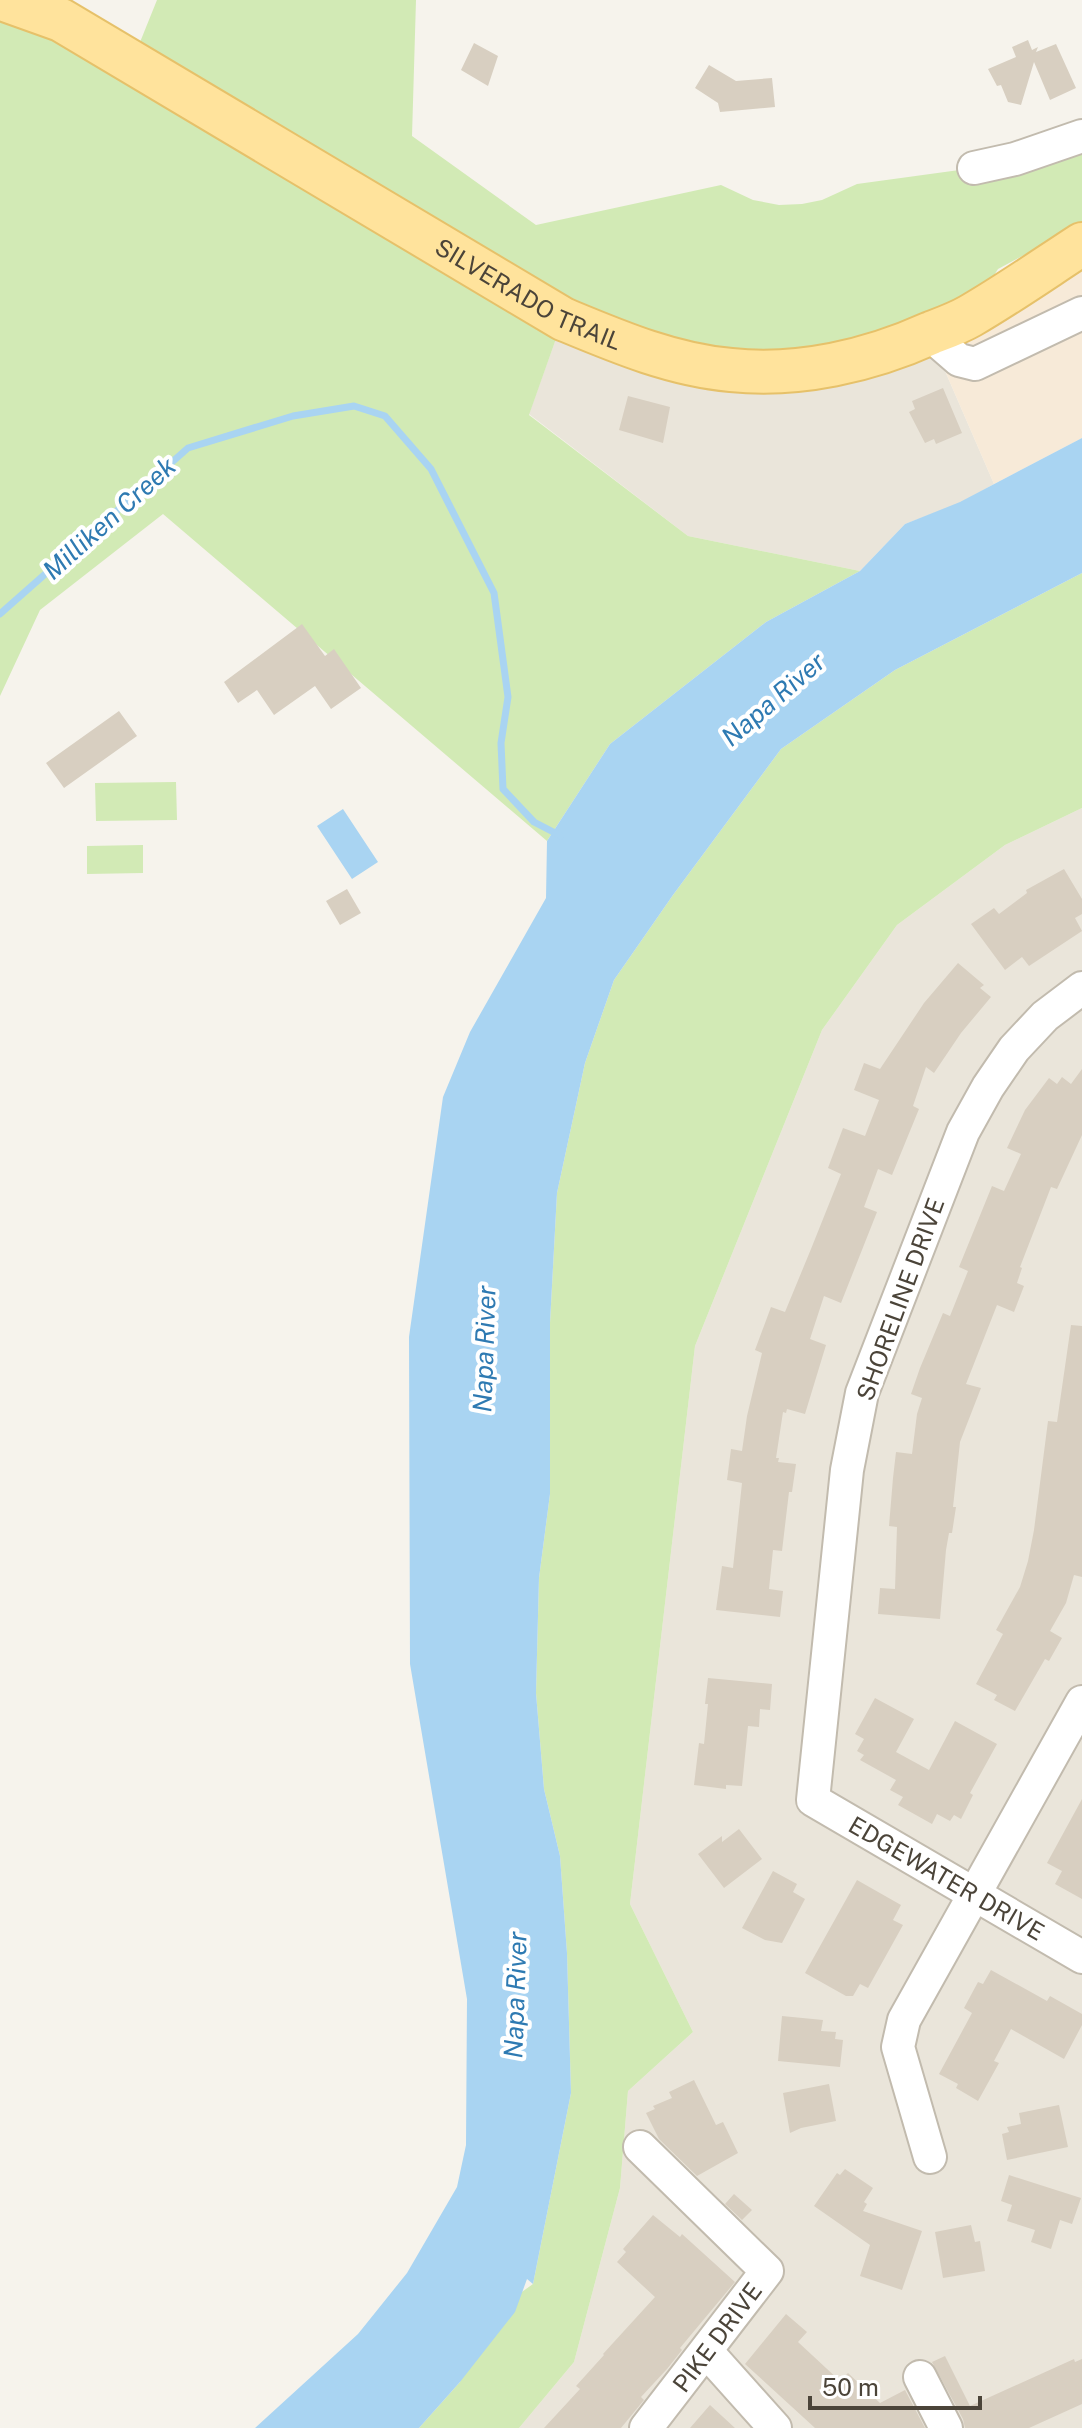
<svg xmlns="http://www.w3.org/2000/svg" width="1082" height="2428" viewBox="0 0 1082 2428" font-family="'Public Sans',sans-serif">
  <rect width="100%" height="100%" fill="#f6f3ec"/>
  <path fill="#eae5da" d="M 563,319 L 929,334 L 994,484 L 960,503 L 905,524 L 860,571 L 688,536 L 529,414 Z
    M 1082,808 L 1082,2428 L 519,2428 L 574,2362 L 620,2188 L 628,2091 L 693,2032 L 630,1904 L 695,1346 L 822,1030 L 897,925 L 1005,845 Z"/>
  <path fill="#f7ead8" d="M 1082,244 L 1082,438 L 994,484 L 929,334 Z"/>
  <path fill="#d2eab5" d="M 157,0 L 416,0 L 412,136 L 536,225 L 721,185 L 753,200 L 779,205 L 802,204 L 822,200 L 857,184 L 974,168 L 1082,136 L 1082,224 L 998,269 L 967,318 L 780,372 L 563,319 L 529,415 L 688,536 L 860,571 L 766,622 L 610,744 L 547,841 L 163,514 L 40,610 L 0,696 L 0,4 L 132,62 Z
    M 1082,573 L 1082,808 L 1005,845 L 897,925 L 822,1030 L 695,1346 L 630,1904 L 693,2032 L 628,2091 L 620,2188 L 574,2362 L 519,2428 L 419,2428 L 460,2382 L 477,2324 L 533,2284 L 571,2093 L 567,1953 L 560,1856 L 544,1789 L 536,1693 L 539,1578 L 550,1494 L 550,1323 L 557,1193 L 585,1063 L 614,980 L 673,895 L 781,749 L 895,670 Z
    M 176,782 L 177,820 L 96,821 L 95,783 Z
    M 143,845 L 143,873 L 87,874 L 87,846 Z"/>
  <path fill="#a9d4f2" d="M 1082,438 L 1082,573 L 895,670 L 781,749 L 673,895 L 614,980 L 585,1063 L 557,1193 L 550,1323 L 550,1494 L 539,1578 L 536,1693 L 544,1789 L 560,1856 L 567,1953 L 571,2093 L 533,2284 L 527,2279 L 515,2312 L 460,2382 L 419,2428 L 255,2428 L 358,2334 L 407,2273 L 457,2187 L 466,2145 L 467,1999 L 410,1664 L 409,1337 L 443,1097 L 470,1032 L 546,898 L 547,841 L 610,744 L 766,622 L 860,571 L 905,524 L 960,502 Z
    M 343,809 L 378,862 L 352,879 L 317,826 Z"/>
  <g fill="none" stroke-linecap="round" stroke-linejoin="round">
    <path stroke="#a9d4f2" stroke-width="7" d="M 0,614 L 188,448 L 293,416 L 354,406 L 385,416 L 431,469 L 494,593 L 508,697 L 501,743 L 503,789 L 534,822 L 561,836"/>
  </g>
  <path fill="#d8cfc1" d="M 1028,40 L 1032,50 L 1038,47 L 1036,52 L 1056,44 L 1076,88 L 1050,100 L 1034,62 L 1021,105 L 1008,102 L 1001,85 L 997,86 L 988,69 L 1016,57 L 1012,47 Z
    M 474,43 L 498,56 L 488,86 L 461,70 Z
    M 709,65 L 736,81 L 772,78 L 775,107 L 720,112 L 718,103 L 695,88 Z
    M 943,388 L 962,433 L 936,444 L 934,439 L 925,443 L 909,412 L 915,409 L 912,401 Z
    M 628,396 L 670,407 L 663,443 L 619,430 Z
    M 302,624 L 325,656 L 334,649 L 361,688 L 331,709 L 315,686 L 274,715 L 257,690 L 238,703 L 224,682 Z
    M 119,711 L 137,736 L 64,788 L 46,763 Z
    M 1064,869 L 1082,899 L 1082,914 L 1075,918 L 1082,931 L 1029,966 L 1022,957 L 1005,970 L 971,924 L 994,908 L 999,914 L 1027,893 L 1026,890 Z
    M 347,889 L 361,913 L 340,925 L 326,901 Z
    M 958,963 L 984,985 L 980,988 L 991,997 L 961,1033 L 934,1073 L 926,1067 L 913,1106 L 919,1109 L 892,1175 L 878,1169 L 864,1207 L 877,1212 L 841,1303 L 824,1296 L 810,1339 L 826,1345 L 805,1414 L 787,1409 L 786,1413 L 783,1412 L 776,1458 L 779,1458 L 778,1462 L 796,1464 L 792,1492 L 789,1492 L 782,1551 L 773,1550 L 769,1589 L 783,1591 L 780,1617 L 716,1610 L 722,1566 L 733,1568 L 742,1483 L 727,1480 L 731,1449 L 742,1451 L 747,1416 L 762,1353 L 755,1350 L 771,1307 L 785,1312 L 811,1249 L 841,1174 L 828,1168 L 843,1128 L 865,1136 L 879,1100 L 854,1090 L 864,1063 L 880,1069 L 924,1003 Z
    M 1082,1069 L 1082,1135 L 1057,1189 L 1051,1187 L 1020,1267 L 1022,1268 L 1017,1283 L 1024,1286 L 1014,1312 L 997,1305 L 966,1384 L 981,1388 L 960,1442 L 953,1507 L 956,1507 L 952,1533 L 949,1533 L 946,1550 L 940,1619 L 878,1614 L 880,1588 L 895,1589 L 897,1527 L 889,1526 L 893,1478 L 896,1452 L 912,1454 L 917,1414 L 922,1398 L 911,1394 L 920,1368 L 943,1313 L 950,1316 L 968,1271 L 959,1267 L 992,1186 L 1004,1191 L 1021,1154 L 1007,1148 L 1025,1110 L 1049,1078 L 1057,1084 L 1062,1077 L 1071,1084 Z
    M 1071,1325 L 1082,1326 L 1082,1577 L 1074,1575 L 1066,1603 L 1050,1631 L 1062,1638 L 1049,1661 L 1045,1659 L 1015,1711 L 994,1700 L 997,1695 L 976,1684 L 1003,1634 L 996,1630 L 1020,1587 L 1028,1561 L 1034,1530 L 1048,1421 L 1057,1422 Z
    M 708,1678 L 772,1684 L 770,1710 L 760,1709 L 759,1727 L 748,1726 L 742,1786 L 726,1785 L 726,1789 L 694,1785 L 699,1743 L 704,1744 L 708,1704 L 705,1704 Z
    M 875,1698 L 914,1719 L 896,1752 L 929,1770 L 955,1721 L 997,1744 L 970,1793 L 973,1795 L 961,1819 L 954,1815 L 950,1821 L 937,1814 L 932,1824 L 898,1805 L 903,1797 L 890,1790 L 896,1780 L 860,1760 L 864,1755 L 857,1751 L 864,1739 L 855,1734 Z
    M 1082,1799 L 1082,1899 L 1055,1884 L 1062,1871 L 1047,1863 Z
    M 739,1829 L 762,1859 L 724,1888 L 698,1854 L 722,1836 L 722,1842 Z
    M 773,1871 L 797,1884 L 793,1892 L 805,1899 L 782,1943 L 765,1940 L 742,1928 Z
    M 857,1880 L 901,1905 L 893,1920 L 903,1925 L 868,1988 L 860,1984 L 853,1996 L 846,1996 L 805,1973 Z
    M 991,1970 L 1047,2001 L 1050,1996 L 1082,2014 L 1082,2025 L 1064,2059 L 1011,2029 L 994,2061 L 999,2063 L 978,2101 L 956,2088 L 958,2084 L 939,2074 L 972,2013 L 964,2008 L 978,1982 L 983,1984 Z
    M 782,2016 L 823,2020 L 821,2031 L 836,2032 L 835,2039 L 843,2040 L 840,2067 L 778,2061 Z
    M 694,2080 L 716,2125 L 723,2122 L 738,2153 L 697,2176 L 659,2139 L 646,2113 L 655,2109 L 653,2106 L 672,2098 L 669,2092 Z
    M 829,2084 L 836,2121 L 801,2128 L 790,2133 L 783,2093 Z
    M 1059,2105 L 1068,2147 L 1007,2160 L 1002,2134 L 1009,2132 L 1007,2127 L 1021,2124 L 1019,2113 Z
    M 845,2169 L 873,2188 L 864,2202 L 867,2204 L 863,2211 L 922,2231 L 902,2290 L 860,2276 L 870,2245 L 814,2206 L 837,2173 L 840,2175 Z
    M 1009,2175 L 1081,2198 L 1072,2224 L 1060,2220 L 1051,2249 L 1031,2242 L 1035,2230 L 1007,2221 L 1012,2205 L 1001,2201 Z
    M 734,2194 L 752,2210 L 742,2220 L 725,2204 Z
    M 653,2215 L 680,2237 L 682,2234 L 735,2282 L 680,2348 L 682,2350 L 667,2369 L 641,2397 L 644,2400 L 621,2428 L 544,2428 L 580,2389 L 576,2386 L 604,2355 L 603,2354 L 655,2297 L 617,2262 L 626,2252 L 623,2249 Z
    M 971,2225 L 975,2242 L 980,2241 L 985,2271 L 943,2278 L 935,2232 Z
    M 786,2314 L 807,2332 L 798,2342 L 840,2381 L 848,2373 L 880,2403 L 905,2390 L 925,2428 L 815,2428 L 745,2364 Z
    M 945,2356 L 970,2406 L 1074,2359 L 1075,2362 L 1082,2359 L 1082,2404 L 1029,2428 L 965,2428 L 963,2419 L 932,2362 Z
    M 710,2405 L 735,2428 L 690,2428 Z"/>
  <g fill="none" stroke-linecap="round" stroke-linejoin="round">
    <g stroke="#c2bbae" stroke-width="36">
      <g id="minor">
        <path d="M 974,168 L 1015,159 L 1082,136"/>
        <path d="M 929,334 L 959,360 L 975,364 L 1082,313"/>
        <path id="s1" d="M 1082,988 L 1045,1016 L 1014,1049 L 988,1087 L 963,1132 L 862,1393 L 847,1470 L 813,1800 L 1082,1957"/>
        <path d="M 640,2147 L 767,2271 L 646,2428"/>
        <path d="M 930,2157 L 898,2047 L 904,2020 L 1082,1702"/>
        <path d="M 707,2352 L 775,2428"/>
        <path d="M 920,2377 L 946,2428"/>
      </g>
    </g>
    <g stroke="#e6c16a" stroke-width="46">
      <g id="major">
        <path id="s2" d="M 5,0 L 61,20 L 563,319 C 616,341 672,365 731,370 C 799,377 869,361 931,333 C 944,328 958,323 970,316 C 1008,294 1045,268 1082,244"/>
      </g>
    </g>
    <use href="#minor" stroke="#fff" stroke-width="32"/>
    <use href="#major" stroke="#ffe39c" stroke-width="42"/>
  </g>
  <g text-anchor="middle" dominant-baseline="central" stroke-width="8" stroke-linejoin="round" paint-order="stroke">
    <g font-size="24" fill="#4b4439" stroke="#fff">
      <text stroke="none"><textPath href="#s2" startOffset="602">SILVERADO TRAIL</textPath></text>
      <text transform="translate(900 1299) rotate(-70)">SHORELINE DRIVE</text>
      <text stroke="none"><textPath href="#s1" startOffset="1034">EDGEWATER DRIVE</textPath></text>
      <text transform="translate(717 2337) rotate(-53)">PIKE DRIVE</text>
    </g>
    <g font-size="26" font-style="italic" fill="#2e7ab2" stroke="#fff">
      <text transform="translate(109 518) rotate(-42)">Milliken Creek</text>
      <text transform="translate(773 699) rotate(-41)">Napa River</text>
      <text transform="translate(484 1349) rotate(-88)">Napa River</text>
      <text transform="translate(515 1995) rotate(-88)">Napa River</text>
    </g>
  </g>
  <path d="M810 2396v12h170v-12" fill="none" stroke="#4b4439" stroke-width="4"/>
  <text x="822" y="2396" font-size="24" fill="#4b4439" stroke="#ffffff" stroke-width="6" paint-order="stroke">50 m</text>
</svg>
